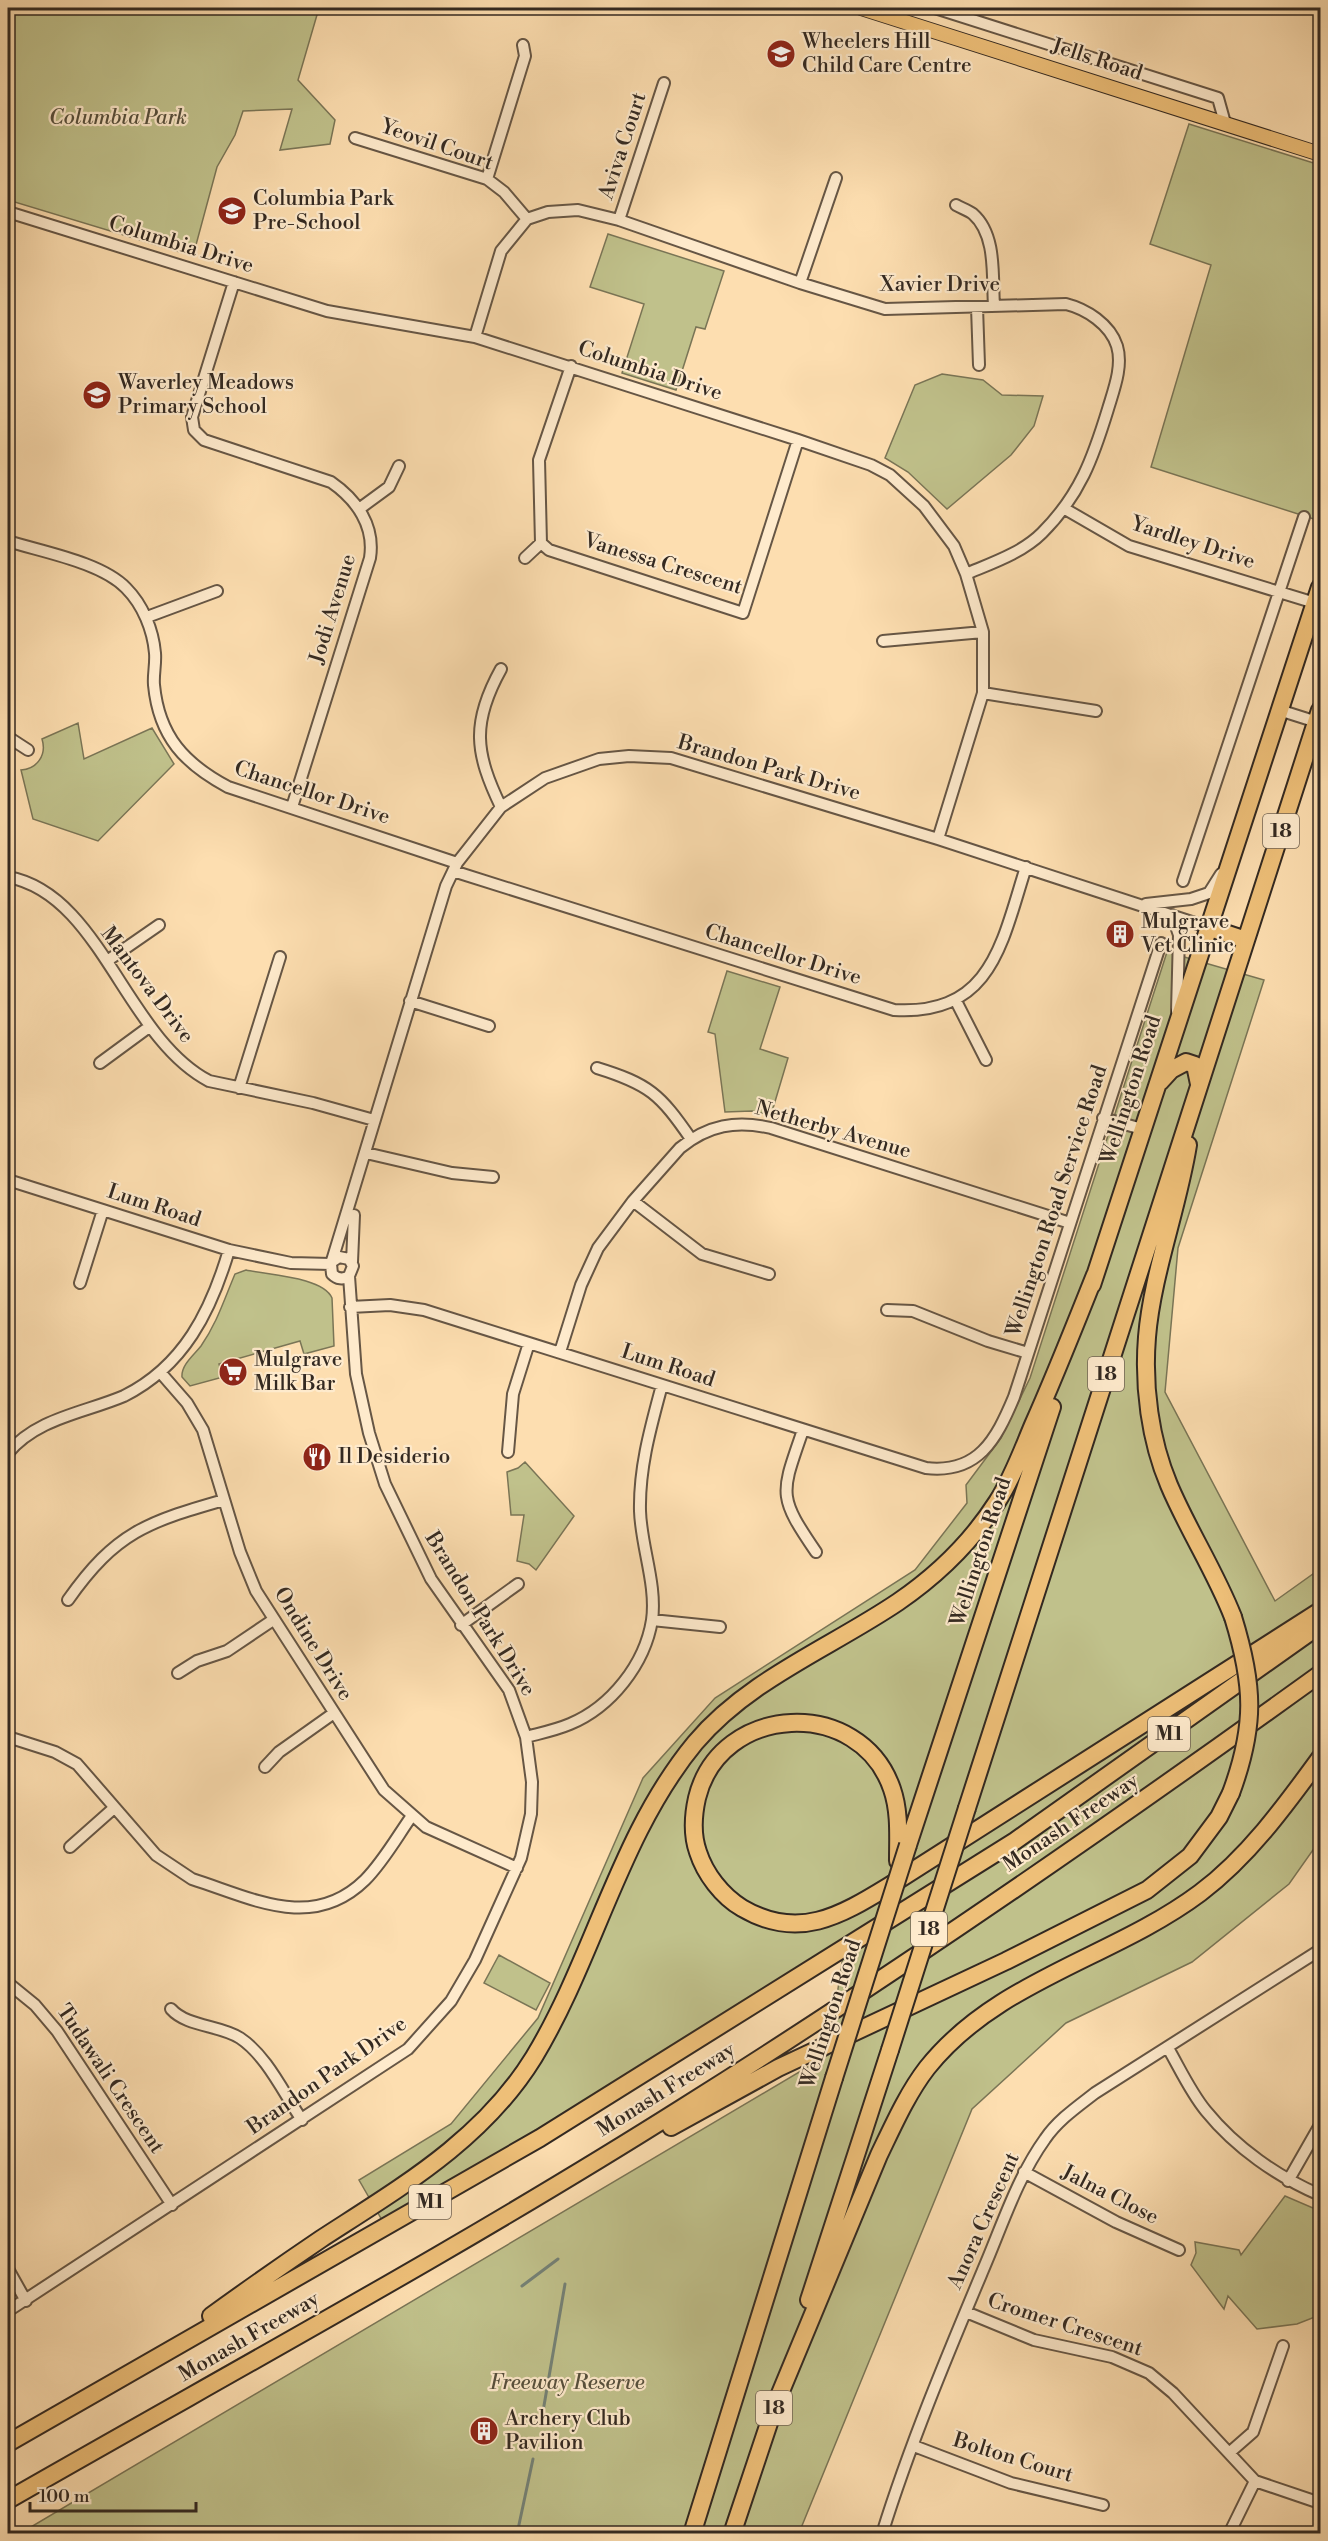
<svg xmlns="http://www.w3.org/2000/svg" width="1328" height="2541" viewBox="0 0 1328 2541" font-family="'Libre Bodoni',serif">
  <rect width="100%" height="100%" fill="#fddeb0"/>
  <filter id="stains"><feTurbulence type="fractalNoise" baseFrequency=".00333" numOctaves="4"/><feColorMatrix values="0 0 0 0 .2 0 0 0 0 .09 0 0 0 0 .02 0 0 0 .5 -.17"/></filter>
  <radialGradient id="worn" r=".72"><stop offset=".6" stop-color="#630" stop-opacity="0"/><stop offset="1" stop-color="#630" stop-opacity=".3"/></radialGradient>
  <path fill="#c0c18b" stroke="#7a7556" stroke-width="1.5" d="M 8,8 L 319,8 L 298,80 L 335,120 L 330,144 L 280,150 L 292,109 L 243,111 L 235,135 L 217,167 L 193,256 L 8,200 Z
    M 1189,124 L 1320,165 L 1320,521 L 1151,467 L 1211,265 L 1150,244 Z
    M 608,234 L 724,271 L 705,329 L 696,327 L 676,390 L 622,373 L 644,304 L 590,287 Z
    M 942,374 L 983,380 L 1002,395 L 1043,396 L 1034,426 L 1011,455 L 947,509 L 908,472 L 885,458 L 915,385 Z
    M 78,723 L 84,759 L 152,728 L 174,764 L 98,841 L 33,819 L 21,770 C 37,769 47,755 42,739 Z
    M 1167,952 L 1264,980 L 1178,1248 L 1165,1392 L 1275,1601 L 1320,1569 L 1320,1840 L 1289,1884 L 1192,1962 L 1066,2023 L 972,2109 L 799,2533 L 19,2534 L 828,2055 L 844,1949 L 386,2227 L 359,2180 L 451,2124 L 538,2018 L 643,1778 L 715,1698 L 915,1570 L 967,1503 L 966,1485 L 1001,1438 L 1030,1378 Z
    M 727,971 L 780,987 L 760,1049 L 788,1058 L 771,1115 L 752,1111 L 725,1112 L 715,1034 L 708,1032 Z
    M 246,1270 C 268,1275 323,1277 332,1298 L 334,1346 L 304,1354 L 300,1341 L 219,1364 L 223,1377 L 190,1386 L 182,1377 C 181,1365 194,1355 201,1346 C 217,1323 224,1300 235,1274 Z
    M 525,1462 L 574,1516 L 536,1570 L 529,1564 L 517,1561 L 524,1515 L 511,1515 L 507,1472 L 518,1468 Z
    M 499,1955 L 550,1983 L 536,2010 L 484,1983 Z
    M 1285,2196 L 1320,2211 L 1320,2315 L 1297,2324 L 1257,2329 L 1228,2296 L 1224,2309 L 1191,2265 L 1196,2253 L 1195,2242 L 1239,2250 L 1241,2255 Z"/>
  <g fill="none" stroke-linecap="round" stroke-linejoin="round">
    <path stroke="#748176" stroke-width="3" d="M 522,2286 L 558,2259
      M 541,2423 L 565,2284
      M 517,2534 L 533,2459"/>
    <g stroke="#665645" stroke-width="14">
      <path id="minor" d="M 935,8 L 1218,98 L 1225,123
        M 355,138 L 487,179 L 504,192 L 527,219
        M 487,179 L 525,56 L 523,45
        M 956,205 C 961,208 968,210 973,214 C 997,235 992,277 994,306
        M 8,212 L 327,311 L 475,337 L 798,440 L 871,465 L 890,475 L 924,506 L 954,546 L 966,574 L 983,632 L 983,693 L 938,839
        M 619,220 L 664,83
        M 234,282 L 192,417 L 194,430 L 204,440 L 331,482 C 357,500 375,526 370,558 L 292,807
        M 800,283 L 836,178
        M 977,307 L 979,365
        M 475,337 L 501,251 L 527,219 L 548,212 L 578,210 L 619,220 L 800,283 L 885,309 L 1066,304 C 1086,309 1110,324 1117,346 C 1123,366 1114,389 1108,409 C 1093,458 1080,495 1042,533 C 1022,553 992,563 966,574
        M 571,366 L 539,460 L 541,543 L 549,550 L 743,613 L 798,440
        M 359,509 L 389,487 L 399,466
        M 1065,509 L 1129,546 L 1315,603
        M 8,541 C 42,552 101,562 126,588 C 143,605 153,630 155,653 C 156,664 153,675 154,685 C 159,737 185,764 228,787 L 457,863
        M 525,558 L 541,543
        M 147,617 L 217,591
        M 883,641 L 983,632
        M 501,669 C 471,723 475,753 501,807
        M 983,693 L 1096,711
        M 1279,710 L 1320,723
        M 8,737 L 28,750
        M 453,871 L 894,1010 C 992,1016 1002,942 1026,867
        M 8,877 C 101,894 125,1037 209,1081 L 313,1103 L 374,1120
        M 1183,881 L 1304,517
        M 1146,904 L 1191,899 L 1209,893 L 1221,874
        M 1172,915 L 1179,935 L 1177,1011
        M 107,961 L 159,925
        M 410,1001 L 489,1026
        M 956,1001 L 986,1060
        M 100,1063 L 149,1027
        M 597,1068 C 649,1084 660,1094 691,1139
        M 239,1088 L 280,957
        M 1103,1118 L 1142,1129
        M 366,1153 L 452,1173 L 493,1177
        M 8,1180 L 229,1250 L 291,1263 L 331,1264
        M 633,1201 L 702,1254 L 769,1274
        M 333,1261 L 339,1257 L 349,1259 L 353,1266 L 349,1276 C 343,1280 337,1279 332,1274 L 331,1264 L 446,886 L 457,863 L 501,807 L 545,778 L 599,759 L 629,756 L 671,758 L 938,839 L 1207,927
        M 352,1262 L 354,1215
        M 80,1283 L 103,1210
        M 350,1307 L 390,1305 L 424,1310 L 926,1468 C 978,1474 996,1440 1014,1397 L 1161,943
        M 887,1310 L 913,1311 L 988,1341 L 1028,1353
        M 560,1352 L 581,1285 L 598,1248 L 633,1201 L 680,1148 C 708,1125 736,1120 771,1128 L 1070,1223
        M 160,1372 L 187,1403 L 203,1430 L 240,1552 L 256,1591 L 384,1790 L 426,1827 L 517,1868
        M 803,1430 C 781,1494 777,1495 816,1552
        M 508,1452 L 513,1394 L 529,1343
        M 8,1453 C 37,1418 84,1413 124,1396 C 184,1366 211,1311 229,1250
        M 68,1600 C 116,1532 147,1522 224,1500
        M 652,1620 L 720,1627
        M 461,1625 L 518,1584
        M 178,1673 L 197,1661 L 227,1651 L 273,1620
        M 8,1737 L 55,1752 L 77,1764 L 156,1855 L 192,1879 C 252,1898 312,1932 365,1880 C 383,1862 397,1837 411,1817
        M 526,1737 C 541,1733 556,1730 570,1724 C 611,1707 645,1664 652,1620 C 657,1585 641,1546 640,1511 C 639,1467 651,1426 662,1385
        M 265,1767 L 279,1752 L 334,1713
        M 70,1847 L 114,1808
        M 8,1983 L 35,2005 L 57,2031 L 172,2205
        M 171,2009 C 187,2027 220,2025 240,2038 C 267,2056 284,2094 302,2120
        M 1168,2048 C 1180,2069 1191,2093 1206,2111 C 1236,2148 1278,2177 1320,2195
        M 1024,2172 L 1116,2222 L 1179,2250
        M 1288,2181 L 1320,2125
        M 8,2269 L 26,2301
        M 8,2311 L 408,2049 L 451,2001 L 475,1960 L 521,1858 L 531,1814 L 532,1782 L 526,1737 L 509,1690 L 431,1579 L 385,1484 L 369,1433 L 356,1374 L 349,1276
        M 966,2312 L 1034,2340 L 1112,2357 L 1149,2373 L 1173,2393 L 1255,2481 L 1320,2503
        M 914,2446 L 1011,2483 L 1103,2505
        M 1229,2453 L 1253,2432 L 1283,2346
        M 882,2534 C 910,2444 947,2356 983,2270 C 1002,2226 1017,2178 1045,2139 C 1058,2120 1077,2107 1095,2093 L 1320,1950
        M 1229,2534 L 1255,2481"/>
    </g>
    <g stroke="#332921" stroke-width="16">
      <path id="major" d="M 861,8 L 1320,154"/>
    </g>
    <g stroke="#332921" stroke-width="20">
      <path id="highway" d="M 1207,927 L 1246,940
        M 1160,1082 L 1171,1070 L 1186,1062 L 1195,1065 L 1199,1084
        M 1188,1145 C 1178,1208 1152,1275 1147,1337 C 1143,1386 1150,1440 1169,1485 C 1188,1530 1215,1571 1233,1617
        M 1092,1285 L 1320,587
        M 967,1808 L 1320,710
        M 908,1845 L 1052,1407
        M 898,1861 C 898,1837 900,1812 892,1789 C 860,1696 720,1703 697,1798 C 693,1816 692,1835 698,1852 C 705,1874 722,1896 742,1908 C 798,1941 840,1916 889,1886 L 1320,1611
        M 671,2127 L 778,2068 L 1006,1961 L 1147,1890 L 1190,1856 L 1219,1817 L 1231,1793
        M 809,2300 L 890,2050
        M 211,2316 C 247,2290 284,2264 321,2239 C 401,2187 483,2140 534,2057 C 595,1956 619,1835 695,1743 C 749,1679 830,1648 898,1602 C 936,1576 972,1541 997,1502 C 1012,1479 1022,1451 1033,1425 C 1055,1376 1075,1325 1095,1275
        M 774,2408 L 879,2155 C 893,2126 907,2094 927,2068 C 997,1980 1113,1958 1200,1893 C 1248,1857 1285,1806 1320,1758
        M 8,2443 L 540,2138 L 844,1948 L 1015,1841 L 1320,1625
        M 8,2500 C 233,2371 462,2247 682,2108 C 900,1971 1112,1824 1320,1674
        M 692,2534 L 834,2078
        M 732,2534 L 777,2399"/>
    </g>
    <use href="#minor" stroke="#feeacc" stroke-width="10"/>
    <use href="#major" stroke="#eebf78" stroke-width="14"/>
    <use href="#highway" stroke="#eebf78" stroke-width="16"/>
    <g stroke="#332921" stroke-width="20" stroke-linecap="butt">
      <path id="highway-bridge" d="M 1231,1793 C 1256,1725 1254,1685 1233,1617
        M 890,2050 L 967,1808
        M 834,2078 L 908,1845"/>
    </g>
    <use href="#highway-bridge" stroke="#eebf78" stroke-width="16"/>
  </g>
  <defs>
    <g id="school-disc" transform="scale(1.5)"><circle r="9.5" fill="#8f2418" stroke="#feeacc"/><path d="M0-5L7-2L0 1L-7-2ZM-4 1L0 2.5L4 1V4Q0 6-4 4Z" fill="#fff"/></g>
    <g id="building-disc" transform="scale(1.5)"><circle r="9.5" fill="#8f2418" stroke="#feeacc"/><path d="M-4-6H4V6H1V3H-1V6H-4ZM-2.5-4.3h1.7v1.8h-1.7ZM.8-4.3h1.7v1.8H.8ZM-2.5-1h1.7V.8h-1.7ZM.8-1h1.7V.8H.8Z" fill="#fff"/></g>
    <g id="supermarket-disc" transform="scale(1.5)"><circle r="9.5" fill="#8f2418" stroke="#feeacc"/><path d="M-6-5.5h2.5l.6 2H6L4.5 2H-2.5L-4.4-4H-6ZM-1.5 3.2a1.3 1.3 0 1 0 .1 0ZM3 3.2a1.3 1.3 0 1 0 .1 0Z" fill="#fff"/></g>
    <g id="restaurant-disc" transform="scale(1.5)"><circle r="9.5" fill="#8f2418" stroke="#feeacc"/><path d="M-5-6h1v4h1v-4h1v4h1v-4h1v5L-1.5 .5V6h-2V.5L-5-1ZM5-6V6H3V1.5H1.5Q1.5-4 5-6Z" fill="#fff"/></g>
  </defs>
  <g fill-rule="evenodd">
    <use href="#school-disc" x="781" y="54"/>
    <use href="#school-disc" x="232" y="211"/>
    <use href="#school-disc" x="97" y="395"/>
    <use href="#building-disc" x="1120" y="934"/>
    <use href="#supermarket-disc" x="233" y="1372"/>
    <use href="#restaurant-disc" x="317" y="1457"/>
    <use href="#building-disc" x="484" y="2431"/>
  </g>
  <g text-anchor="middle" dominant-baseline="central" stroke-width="4.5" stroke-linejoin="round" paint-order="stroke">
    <g fill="#feeacc" stroke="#706354" stroke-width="1.5">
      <rect x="1263" y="814" width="36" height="34" rx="4.5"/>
      <rect x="1088" y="1357" width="36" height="34" rx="4.5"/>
      <rect x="1148" y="1717" width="42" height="34" rx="4.5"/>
      <rect x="911" y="1912" width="36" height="34" rx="4.5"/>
      <rect x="409" y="2185" width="42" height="34" rx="4.5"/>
      <rect x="756" y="2391" width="36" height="34" rx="4.5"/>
    </g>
    <g font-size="20" font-weight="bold" fill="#332921">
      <text x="1281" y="831">18</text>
      <text x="1106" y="1374">18</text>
      <text x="1169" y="1734">M1</text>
      <text x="929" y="1929">18</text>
      <text x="430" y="2202">M1</text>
      <text x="774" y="2408">18</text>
    </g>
    <g font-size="21" fill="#332921" stroke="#feeacc" text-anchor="start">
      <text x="802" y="42">Wheelers Hill<tspan x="802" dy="24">Child Care Centre</tspan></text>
      <text x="253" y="199">Columbia Park<tspan x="253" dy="24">Pre-School</tspan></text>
      <text x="118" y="383">Waverley Meadows<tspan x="118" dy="24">Primary School</tspan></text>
      <text x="1141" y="922">Mulgrave<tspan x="1141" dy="24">Vet Clinic</tspan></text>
      <text x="254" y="1360">Mulgrave<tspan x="254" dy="24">Milk Bar</tspan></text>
      <text x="338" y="1457">Il Desiderio</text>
      <text x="505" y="2419">Archery Club<tspan x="505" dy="24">Pavilion</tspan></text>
    </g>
    <g font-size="21" fill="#332921" stroke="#feeacc">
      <text transform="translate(1097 60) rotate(18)">Jells Road</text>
      <text transform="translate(437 145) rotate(19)">Yeovil Court</text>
      <text transform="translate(623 146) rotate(-72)">Aviva Court</text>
      <text transform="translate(181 245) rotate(17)">Columbia Drive</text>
      <text x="940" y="285">Xavier Drive</text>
      <text transform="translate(650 371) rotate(18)">Columbia Drive</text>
      <text transform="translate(1193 543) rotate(18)">Yardley Drive</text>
      <text transform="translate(663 564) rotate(17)">Vanessa Crescent</text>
      <text transform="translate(333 609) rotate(-73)">Jodi Avenue</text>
      <text transform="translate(769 768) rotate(16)">Brandon Park Drive</text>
      <text transform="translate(312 793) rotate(18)">Chancellor Drive</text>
      <text transform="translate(783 955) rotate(17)">Chancellor Drive</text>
      <text transform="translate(147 985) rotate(53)">Mantova Drive</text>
      <text transform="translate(1131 1090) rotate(-72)">Wellington Road</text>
      <text transform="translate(833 1130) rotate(16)">Netherby Avenue</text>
      <text transform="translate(1057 1201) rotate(-72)">Wellington Road Service Road</text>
      <text transform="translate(154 1206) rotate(18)">Lum Road</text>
      <text transform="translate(668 1366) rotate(18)">Lum Road</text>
      <text transform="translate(981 1552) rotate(-72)">Wellington Road</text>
      <text transform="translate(480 1614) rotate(58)">Brandon Park Drive</text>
      <text transform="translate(313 1644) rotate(58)">Ondine Drive</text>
      <text transform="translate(1071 1823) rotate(-34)">Monash Freeway</text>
      <text transform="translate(831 2014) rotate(-72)">Wellington Road</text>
      <text transform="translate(327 2076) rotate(-35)">Brandon Park Drive</text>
      <text transform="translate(110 2079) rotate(56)">Tudawali Crescent</text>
      <text transform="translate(666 2090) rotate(-32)">Monash Freeway</text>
      <text transform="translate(1110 2195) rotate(27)">Jalna Close</text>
      <text transform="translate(984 2221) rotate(-66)">Anora Crescent</text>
      <text transform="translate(1065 2325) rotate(18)">Cromer Crescent</text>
      <text transform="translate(249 2337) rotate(-30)">Monash Freeway</text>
      <text transform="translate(1013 2458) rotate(17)">Bolton Court</text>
    </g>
    <g font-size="21" font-style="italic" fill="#564f3c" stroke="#feeacc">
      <text x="118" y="118">Columbia Park</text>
      <text x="567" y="2383">Freeway Reserve</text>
    </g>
  </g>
  <rect width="1328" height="2541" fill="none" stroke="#fddeb0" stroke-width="30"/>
  <rect x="9" y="9" width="1310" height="2523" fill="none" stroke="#332921" stroke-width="3"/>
  <rect x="15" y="15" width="1298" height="2511" fill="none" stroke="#332921" stroke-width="1.5"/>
  <path d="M30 2502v9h166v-9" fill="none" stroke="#332921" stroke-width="3"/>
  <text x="39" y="2502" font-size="18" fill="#332921" stroke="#feeacc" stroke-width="4.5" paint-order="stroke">100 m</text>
  <rect width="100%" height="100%" filter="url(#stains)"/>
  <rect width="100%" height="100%" fill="url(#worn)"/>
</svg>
